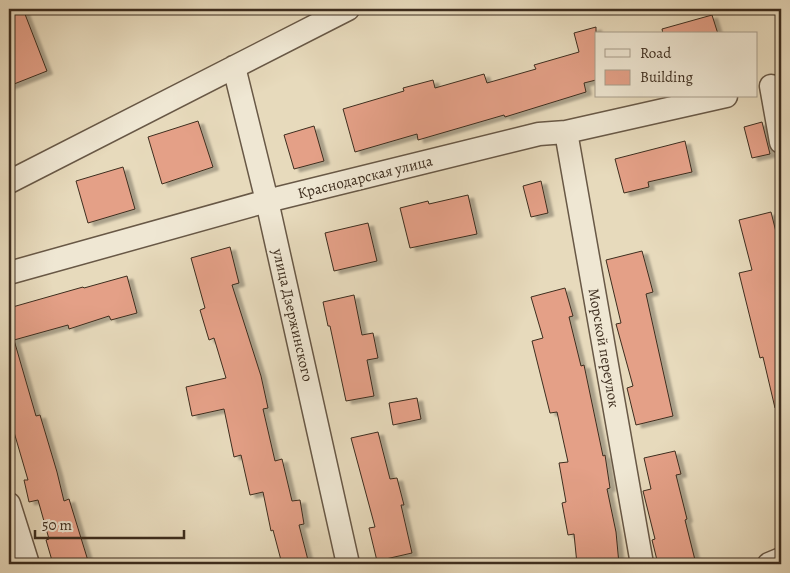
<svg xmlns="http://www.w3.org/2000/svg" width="790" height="573" viewBox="0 0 790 573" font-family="Alegreya,serif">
  <defs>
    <filter id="shadow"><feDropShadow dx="5.5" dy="3" stdDeviation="1" flood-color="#0004"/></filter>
  </defs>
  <rect width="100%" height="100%" fill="#e7dabc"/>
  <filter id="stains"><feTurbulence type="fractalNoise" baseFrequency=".004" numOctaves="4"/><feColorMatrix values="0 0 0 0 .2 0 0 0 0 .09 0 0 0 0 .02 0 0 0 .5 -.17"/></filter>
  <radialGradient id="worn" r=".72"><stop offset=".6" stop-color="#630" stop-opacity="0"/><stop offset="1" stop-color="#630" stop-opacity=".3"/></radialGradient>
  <path fill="#e4a087" stroke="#3d2d1e" filter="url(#shadow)" d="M 9,9 L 23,9 L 47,71 L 9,86 Z
    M 712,15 L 718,34 L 663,34 L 662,29 Z
    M 596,27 L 596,80 L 584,83 L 586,92 L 505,117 L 504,115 L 418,140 L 417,134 L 355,152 L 343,109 L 404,91 L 403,88 L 433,80 L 435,88 L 484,74 L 487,83 L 536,69 L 534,65 L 579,52 L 574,33 Z
    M 198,121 L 213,167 L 162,184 L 148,137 Z
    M 762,122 L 770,154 L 752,158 L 744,127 Z
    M 314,126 L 324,161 L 294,169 L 284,135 Z
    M 685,141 L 692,172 L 648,182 L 649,187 L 624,193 L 615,159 Z
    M 123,167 L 135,209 L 88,223 L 76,181 Z
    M 541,181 L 548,213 L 531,217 L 523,186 Z
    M 468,195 L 477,234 L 410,248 L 400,208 L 428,201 L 429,204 Z
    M 771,212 L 781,252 L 781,407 L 775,408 L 763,357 L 760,358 L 739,273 L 752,270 L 739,220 Z
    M 368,223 L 377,261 L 334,271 L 325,233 Z
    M 230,247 L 239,283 L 232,285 L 261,376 L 268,408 L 263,409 L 275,461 L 282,459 L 292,501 L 300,500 L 304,524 L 299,525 L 309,564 L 282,564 L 273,530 L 271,531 L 263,492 L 250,495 L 241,455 L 234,457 L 224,409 L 192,416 L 186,387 L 226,378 L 214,338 L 209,340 L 200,310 L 205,308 L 191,258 Z
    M 642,251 L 653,292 L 646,294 L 673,416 L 636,425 L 627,388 L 633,386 L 616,324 L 621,323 L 606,260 Z
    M 127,276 L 137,313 L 111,320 L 109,316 L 69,329 L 68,325 L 14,340 L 36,416 L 40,415 L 57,472 L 64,501 L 69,499 L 89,564 L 53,564 L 46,540 L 49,539 L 38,500 L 29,502 L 24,480 L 28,480 L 9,415 L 9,308 L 83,287 L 84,288 Z
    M 565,288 L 573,316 L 569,317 L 581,366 L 584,365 L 603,456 L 605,455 L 610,488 L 607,489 L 616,532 L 619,564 L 577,564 L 574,534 L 568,535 L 562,503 L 566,502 L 559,463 L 568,462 L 557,412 L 550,413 L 532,341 L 543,338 L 531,297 Z
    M 354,295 L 362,335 L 373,333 L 378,358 L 367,360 L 374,396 L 346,401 L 330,326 L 328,326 L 323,302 Z
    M 417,398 L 421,419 L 393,425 L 389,403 Z
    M 378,432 L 390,479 L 397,478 L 404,505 L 401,505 L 412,553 L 377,561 L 369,528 L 375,527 L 351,438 Z
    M 675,451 L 681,474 L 676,475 L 687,519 L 685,520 L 696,564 L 658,564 L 652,540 L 655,539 L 643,491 L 651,489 L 644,458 Z"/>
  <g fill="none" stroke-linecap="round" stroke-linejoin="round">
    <g stroke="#685846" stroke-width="25">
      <path id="street" d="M 234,67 L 267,201 L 348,564
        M 771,86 L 781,142
        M 566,132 L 642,564
        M 9,182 L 348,9
        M 9,273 L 267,201 L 539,134 L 566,132 L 726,96
        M 9,504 L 28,564
        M 769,564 L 781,559"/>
    </g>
    <use href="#street" stroke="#efe7d3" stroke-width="22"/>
  </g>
  <g text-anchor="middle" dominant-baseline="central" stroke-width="4.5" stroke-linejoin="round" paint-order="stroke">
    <g font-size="15" fill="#3d2d1e" stroke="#efe7d3">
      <text transform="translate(365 177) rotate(-14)">Краснодарская улица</text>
      <text transform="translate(293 315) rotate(77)">улица Дзержинского</text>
      <text transform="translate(604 348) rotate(80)">Морской переулок</text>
    </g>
  </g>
  <rect width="790" height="573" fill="none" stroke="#e7dabc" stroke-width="30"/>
  <rect x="10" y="10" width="770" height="553" fill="none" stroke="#3d2d1e" stroke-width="2.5"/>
  <rect x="15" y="15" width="760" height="543" fill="none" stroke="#3d2d1e"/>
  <rect x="595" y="32" width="162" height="65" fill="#efe7d3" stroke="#a89d8b"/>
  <rect x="605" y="49" width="25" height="8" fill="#efe7d3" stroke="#a89d8b"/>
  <text x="640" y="58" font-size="15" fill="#3d2d1e">Road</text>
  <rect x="605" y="70" width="25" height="15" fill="#e4a087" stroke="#a89d8b"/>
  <text x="640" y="82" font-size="15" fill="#3d2d1e">Building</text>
  <path d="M35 530v8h149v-8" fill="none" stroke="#3d2d1e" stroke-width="2.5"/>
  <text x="42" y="530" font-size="15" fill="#3d2d1e" stroke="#efe7d3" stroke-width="4" paint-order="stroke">50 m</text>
  <rect width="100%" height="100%" filter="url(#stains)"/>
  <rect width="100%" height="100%" fill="url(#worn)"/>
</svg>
